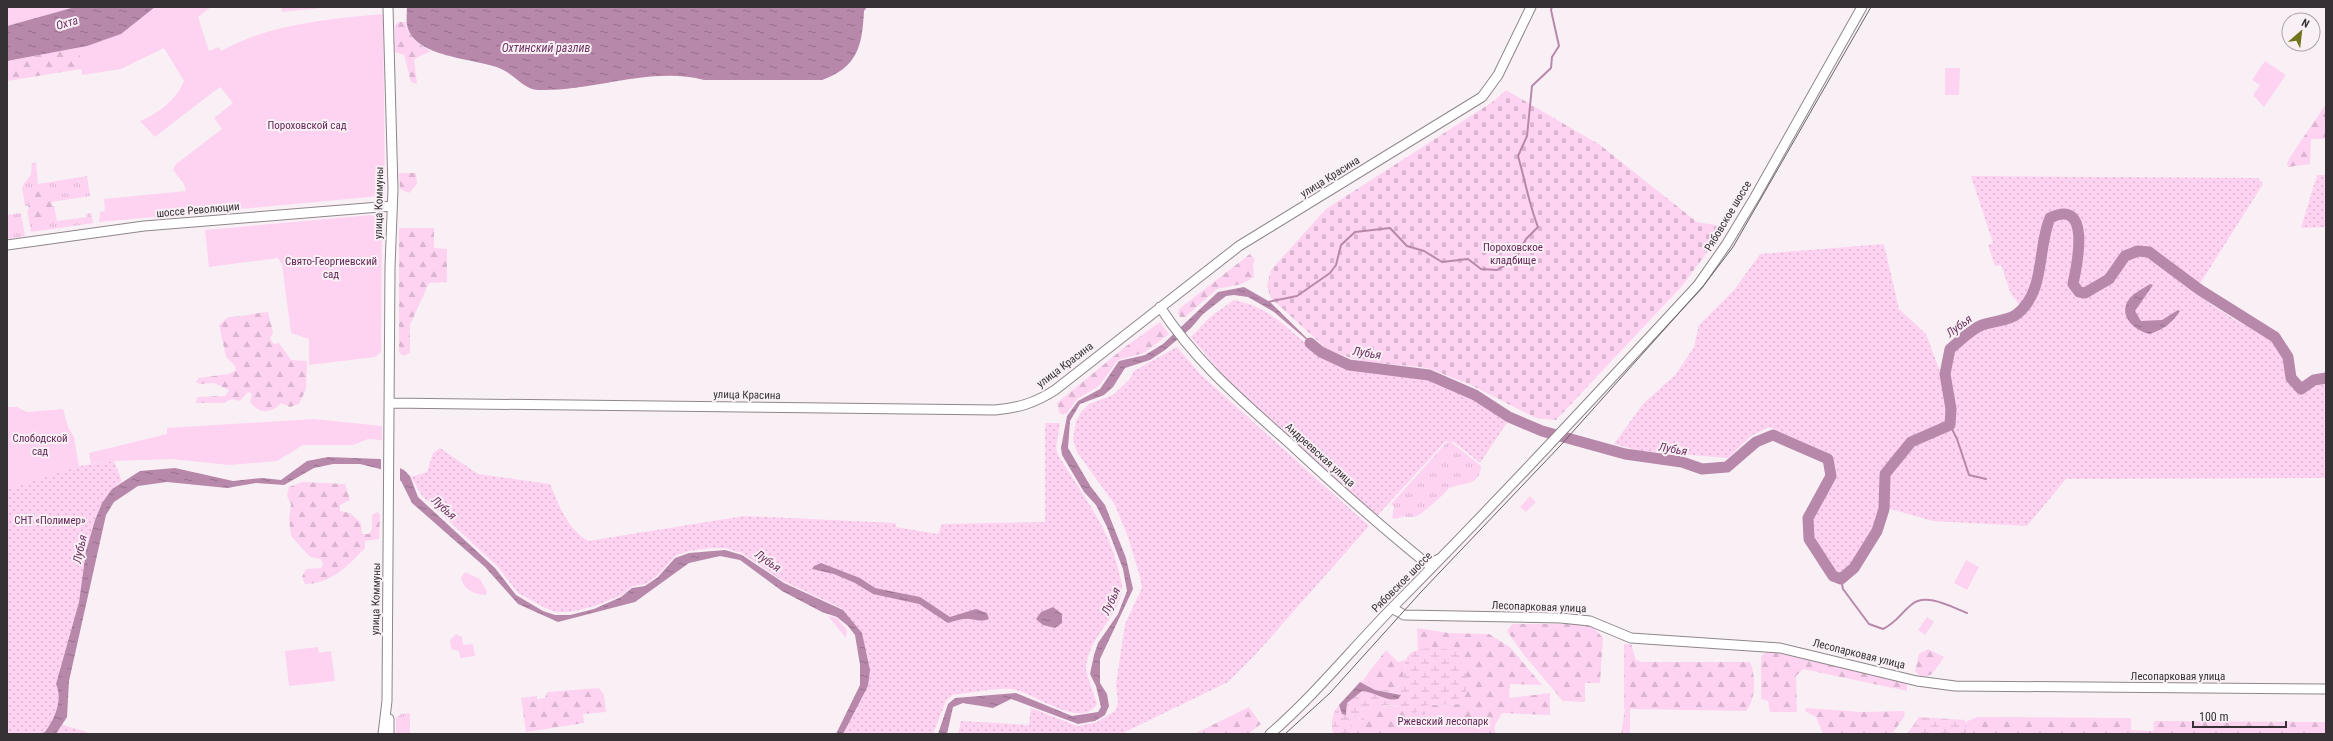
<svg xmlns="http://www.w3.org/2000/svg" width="2333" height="741" viewBox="0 0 2333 741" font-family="'Roboto Condensed',sans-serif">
  <defs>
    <pattern id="grass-tufts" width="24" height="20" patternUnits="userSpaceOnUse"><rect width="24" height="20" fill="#fed2f1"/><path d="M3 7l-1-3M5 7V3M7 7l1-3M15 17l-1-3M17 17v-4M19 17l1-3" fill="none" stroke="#dab5cf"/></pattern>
    <pattern id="forest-firs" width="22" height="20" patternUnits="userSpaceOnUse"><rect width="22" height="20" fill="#fed2f1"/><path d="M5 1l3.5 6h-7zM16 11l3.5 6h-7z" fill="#dab5cf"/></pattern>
    <pattern id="wetland-marsh" width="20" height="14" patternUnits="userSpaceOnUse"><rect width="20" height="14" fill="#fed2f1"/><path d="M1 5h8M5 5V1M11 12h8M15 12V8" fill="none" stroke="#dab5cf"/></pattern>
    <pattern id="cemetery-stones" width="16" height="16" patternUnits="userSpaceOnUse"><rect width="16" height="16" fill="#fed2f1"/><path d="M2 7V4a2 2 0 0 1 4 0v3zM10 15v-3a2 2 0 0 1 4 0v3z" fill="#dab5cf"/></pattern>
    <pattern id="garden-dots" width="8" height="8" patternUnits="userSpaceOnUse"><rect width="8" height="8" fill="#fed2f1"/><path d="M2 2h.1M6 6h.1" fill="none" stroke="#dab5cf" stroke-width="1.8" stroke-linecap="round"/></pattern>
    <pattern id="water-ripples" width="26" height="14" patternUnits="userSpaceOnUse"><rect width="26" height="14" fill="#b888ab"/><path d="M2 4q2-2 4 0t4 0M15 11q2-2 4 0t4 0" fill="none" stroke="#96708c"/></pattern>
  </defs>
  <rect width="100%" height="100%" fill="#f9f0f6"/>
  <path fill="url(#grass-tufts)" d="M 281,7 L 331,7 L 282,12 Z
    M 36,162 L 38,184 L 87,176 L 90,196 L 25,206 L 22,187 L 31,174 L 32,163 Z
    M 54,206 L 57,221 L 87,217 L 86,214 L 91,213 L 93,223 L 31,232 L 27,210 Z
    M 21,213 L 25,236 L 7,239 L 7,215 Z
    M 1447,442 L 1451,442 L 1481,466 C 1480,486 1465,482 1449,488 C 1447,492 1422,514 1417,516 C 1409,519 1404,514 1396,519 L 1392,518 L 1394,507 L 1391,504 Z
    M 410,713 L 410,734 L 396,734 L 396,718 L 401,714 Z"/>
  <path fill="url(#forest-firs)" d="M 399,22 L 406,22 C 406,35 420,46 431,51 L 414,59 L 417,84 L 411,82 L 404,55 L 395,52 L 395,25 Z
    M 121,34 L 118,63 L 7,81 L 7,61 L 87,46 Z
    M 2326,104 L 2326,139 L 2311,139 L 2310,164 L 2288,167 L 2287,164 L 2290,157 Z
    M 401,173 L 416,173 L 417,184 L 409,193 L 400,189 L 399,174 Z
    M 39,187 L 50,192 C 53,202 53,209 50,218 L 45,221 L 32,217 C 26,205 24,191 39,187 Z
    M 399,228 L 434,228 L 434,248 L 447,249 L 447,282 L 429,283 L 410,325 L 410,353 L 403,356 L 399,352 Z
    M 1250,254 L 1255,259 L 1253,265 L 1254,277 L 1242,284 L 1217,289 L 1185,317 L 1180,317 L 1178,313 L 1179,309 Z
    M 268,312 L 273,332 L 270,339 L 274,344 L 279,343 L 291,360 L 307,361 L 306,389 L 299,404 L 290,407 L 281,403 C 271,414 259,414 250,402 L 252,394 L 248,392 L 240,401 L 232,399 L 223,403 L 196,403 L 197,397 L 225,396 L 229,390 L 214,383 L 200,384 L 196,382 L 198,378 L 229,374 L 236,370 L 235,366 L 226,357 L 219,325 L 228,317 C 241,317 253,313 268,312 Z
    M 1160,322 L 1169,334 L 1144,353 L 1118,360 L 1099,386 L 1077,399 L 1067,413 L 1062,415 L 1059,412 L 1057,403 L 1125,347 Z
    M 302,482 L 345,484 L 350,500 L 340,505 L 340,511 L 350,513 L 361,523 L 362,534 L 369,534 L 372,529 L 372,515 L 377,512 L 380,514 L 379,539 L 365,541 L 365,548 C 348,566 331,584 305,584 L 302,577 L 306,569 L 321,568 L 323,564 L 321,559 L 310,557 L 291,536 L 289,519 L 291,504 L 287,496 L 289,487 Z
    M 1512,624 L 1572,624 L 1592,626 L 1603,638 L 1600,683 L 1585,683 L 1585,702 L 1563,701 L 1524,655 L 1507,631 Z
    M 1417,628 L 1449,633 L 1489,634 L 1510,647 L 1542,685 L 1510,684 L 1509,698 L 1550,693 L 1550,715 L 1502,713 L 1495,725 L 1495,734 L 1389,734 L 1426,705 L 1462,704 L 1433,647 L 1418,651 Z
    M 1624,644 L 1631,644 L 1636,660 L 1642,662 L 1750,662 C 1756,675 1756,700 1746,711 L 1630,709 L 1630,734 L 1621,734 L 1625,709 L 1624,709 Z
    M 1928,649 L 1944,657 L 1932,674 L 1922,678 L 1915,671 L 1919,654 Z
    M 1386,650 L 1398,662 L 1405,660 L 1403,681 L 1394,691 L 1383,689 L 1363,680 Z
    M 1768,651 L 1907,682 L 1907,691 L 1803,669 L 1796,676 L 1797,712 L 1770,712 L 1768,701 L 1761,699 L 1761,656 Z
    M 599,688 L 604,695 L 606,712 L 583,714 L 584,723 L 526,732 L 521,698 L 537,696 L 537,699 L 545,698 L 547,692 Z
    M 1374,706 L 1407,707 L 1413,713 L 1384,734 L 1354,734 L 1350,714 L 1353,714 L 1361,721 L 1358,711 Z
    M 1249,707 L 1261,724 L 1248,734 L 1194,734 Z
    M 1806,708 L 1861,712 L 1905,711 L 1904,717 L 1892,734 L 1823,734 L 1816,717 L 1805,711 Z
    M 1977,717 L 2131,718 L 2131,730 L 2153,731 L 2154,721 L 2326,722 L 2326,734 L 1951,734 L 1961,724 Z"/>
  <path fill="url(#wetland-marsh)" d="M 1433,647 L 1458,651 L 1468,683 L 1462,704 L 1426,705 L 1389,734 L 1384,734 L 1413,713 C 1400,701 1374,706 1359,710 L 1364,717 L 1364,721 L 1362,721 L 1353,714 L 1350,714 L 1354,734 L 1333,734 C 1331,722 1331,715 1339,705 L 1342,714 L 1347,713 L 1347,703 C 1351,700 1358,693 1362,691 C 1374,688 1385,700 1397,700 L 1400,694 L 1375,690 L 1360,682 L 1363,680 L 1383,689 L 1394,691 C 1410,680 1399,661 1411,653 C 1417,649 1427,649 1433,647 Z
    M 1919,717 L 1965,720 L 1966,734 L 1907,734 Z"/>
  <path fill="url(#cemetery-stones)" d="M 1506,90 L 1600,145 L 1697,222 L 1726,227 L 1682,286 L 1556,420 L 1536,418 L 1471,385 L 1428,368 L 1360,361 L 1328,350 L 1271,298 L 1267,286 L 1271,270 L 1326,209 L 1494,101 Z"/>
  <path fill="#fed2f1" d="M 7,7 L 75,7 L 7,26 Z
    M 155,7 L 211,7 L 198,17 L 209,51 L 219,47 L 221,51 C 270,24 327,19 383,14 L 385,193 L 380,196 L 99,222 L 100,212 L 105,211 L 104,199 L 186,191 L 184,184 L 173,170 L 176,164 L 222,129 L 214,118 L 233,103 L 220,87 C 198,104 176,120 155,137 L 140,121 C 158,114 177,99 184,81 L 164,48 L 121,69 L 82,75 L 79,47 L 87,46 Z
    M 2265,61 L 2286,75 L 2264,107 L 2253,95 L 2260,85 L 2252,80 Z
    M 1945,68 L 1960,68 L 1959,95 L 1945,95 Z
    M 371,215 L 379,219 L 382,227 L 381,352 L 375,357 L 309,365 L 309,339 L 291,333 L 282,264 L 278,258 L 209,267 L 205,230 Z
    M 7,407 L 17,407 L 27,412 L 63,409 L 68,427 L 74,437 L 79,466 L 7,489 Z
    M 313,419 L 382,426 L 382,440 L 368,439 L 353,445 L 303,445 L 277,461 L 229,465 L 172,459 L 114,461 L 91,464 L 89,453 L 167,434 L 167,428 Z
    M 1530,496 L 1536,502 L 1526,512 L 1520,507 Z
    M 1966,560 L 1979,567 L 1967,590 L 1954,583 Z
    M 465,572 L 480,579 L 487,592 L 486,595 C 475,595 463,589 461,578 Z
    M 828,616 L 837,618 L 847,630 L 846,638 Z
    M 1927,617 L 1934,622 L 1925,635 L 1918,630 Z
    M 456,634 L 462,637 L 463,645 L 473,644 L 475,656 L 460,658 L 459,651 L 451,649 L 450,640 Z
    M 318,647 L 319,653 L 331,651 L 335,681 L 289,686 L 285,651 Z
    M 1445,705 L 1484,734 L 1384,734 L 1391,728 Z"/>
  <path fill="url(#garden-dots)" d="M 2317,175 L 2326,175 L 2326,227 L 2301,228 Z
    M 1971,176 L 2258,178 L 2263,184 L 2194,293 L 2232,318 L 2272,340 L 2284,359 L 2287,379 L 2292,388 L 2302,393 L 2316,384 L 2326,382 L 2326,478 L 2066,479 L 2027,526 L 1933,521 L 1887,508 L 1890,476 L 1911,446 L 1955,428 L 1950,376 L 1954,350 L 1981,328 L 2017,319 L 2024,311 L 2011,294 L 2001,265 L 1995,266 L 1988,245 L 1993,243 Z
    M 1884,244 L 1899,309 L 1926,334 L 1939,369 L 1947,409 L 1945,423 L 1909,439 L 1879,472 L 1880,508 L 1873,530 L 1846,571 L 1835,575 L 1818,551 L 1811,531 L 1812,518 L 1836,480 L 1833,455 L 1769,427 L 1751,436 L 1728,458 L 1641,451 L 1614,444 L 1643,404 L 1676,374 L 1694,347 L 1699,325 L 1734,290 L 1760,254 Z
    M 1234,300 C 1240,302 1248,303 1254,306 C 1288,320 1308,355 1347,368 C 1372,377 1402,372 1428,379 C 1458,387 1484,404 1508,421 L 1480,463 L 1454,442 L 1446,441 L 1377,516 L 1225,378 L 1191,337 L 1210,317 Z
    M 1177,347 L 1200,374 L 1369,526 L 1255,655 L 1228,682 L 1121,734 L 958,734 L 961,721 L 1029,725 L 1031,708 L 1077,726 L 1097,722 L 1115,711 L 1118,703 L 1116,684 L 1125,624 L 1142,588 L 1140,577 L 1128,537 L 1115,505 L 1077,452 L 1073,439 L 1076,421 L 1081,412 L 1089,404 L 1113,395 L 1130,379 L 1134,371 Z
    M 1045,423 L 1060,423 L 1056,448 L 1058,455 C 1081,493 1109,527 1119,572 C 1120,578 1123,585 1122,590 C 1118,619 1088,636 1086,669 C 1086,672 1095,698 1097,704 C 1081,731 1033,691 1011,689 C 993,688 971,693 952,695 L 946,701 L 933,734 L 840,734 L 866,683 L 863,641 L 860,631 L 841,608 L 783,581 L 742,553 L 725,548 L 711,548 L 689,551 L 675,556 L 658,575 L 646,584 L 633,586 L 622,595 L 595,606 L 571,612 L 556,612 L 545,608 L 518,593 L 498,567 L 422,496 L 411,477 L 427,472 L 433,453 L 440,448 L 478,474 L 550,484 C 560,507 566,527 588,541 L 744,516 L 896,523 L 896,527 L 938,534 L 942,524 L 1045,522 Z
    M 114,461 L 122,481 L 112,489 L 102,503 L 95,520 L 86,551 L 79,602 L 56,684 C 63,700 55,718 45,732 L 39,734 L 7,734 L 7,489 L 79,466 Z
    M 63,725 L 87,732 L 87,734 L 56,734 Z"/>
  <path fill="url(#water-ripples)" d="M 75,7 L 155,7 L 121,34 L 87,46 L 7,61 L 7,26 Z
    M 407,7 L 867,7 L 864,11 C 862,46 858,67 822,80 L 704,80 C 651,66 592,92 538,90 C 524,90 513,73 499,68 C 475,58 413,58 407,25 C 406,20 407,13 407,7 Z
    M 2150,284 L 2153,285 L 2135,311 L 2141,321 L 2162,320 L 2178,310 L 2180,311 C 2172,323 2164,329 2150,334 C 2135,331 2116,315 2130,298 C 2134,293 2144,288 2150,284 Z
    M 1244,287 L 1270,302 L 1321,352 L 1274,312 L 1248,297 L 1234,295 L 1226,296 L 1203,314 L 1191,328 L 1165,350 L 1150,360 L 1125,368 L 1113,387 L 1104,395 L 1080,404 L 1070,421 L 1068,448 L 1091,487 L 1105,505 L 1126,558 L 1133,589 L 1100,659 L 1100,683 L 1107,694 L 1109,706 L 1105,715 L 1095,721 L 1078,724 L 1011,699 L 993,708 L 963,703 L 953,707 L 947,734 L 938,734 L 948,704 L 955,698 L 1016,693 L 1072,716 L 1098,712 L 1101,707 L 1096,686 L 1090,674 L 1094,655 L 1098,643 L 1118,614 L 1127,591 L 1123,569 L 1107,527 L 1096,505 L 1084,492 L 1062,455 L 1061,448 L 1067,416 L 1078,401 L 1100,389 L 1119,361 L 1145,355 L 1163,344 L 1218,292 Z
    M 328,457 L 380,459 L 404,470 L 410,476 L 418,497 L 495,568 L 516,595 L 543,611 L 555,615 L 570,615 L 594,609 L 621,597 L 632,588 L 645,586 L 658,577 L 675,558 L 689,553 L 725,550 L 742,555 L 784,583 L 843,610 L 862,633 L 870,670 L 868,686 L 843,734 L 836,734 L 860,685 L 860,665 L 855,635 L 848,626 L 837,617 L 822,612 L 782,591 L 740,560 L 720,556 L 689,563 L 635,602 L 558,622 L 518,604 L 485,567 L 412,503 L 401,481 L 380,469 L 360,464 L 333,464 L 314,468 L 284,485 L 256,483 L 227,488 L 167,482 L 138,486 L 114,502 L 106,515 L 69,681 L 67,717 L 56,734 L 39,734 L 45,732 C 55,718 63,700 56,684 L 79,602 L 86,551 L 95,520 L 102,503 L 112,489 L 140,471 L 175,468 L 233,481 L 262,478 L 281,480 L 307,461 Z
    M 821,563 L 860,578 L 875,588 L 920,597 L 950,617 L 976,609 L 987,613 L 989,619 C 981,622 978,620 970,619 C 962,618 955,621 948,623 L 919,604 L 873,594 L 855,583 L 834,574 L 812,569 L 814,566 Z
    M 1053,607 L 1062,614 L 1062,623 L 1055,628 L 1043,625 L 1036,619 L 1041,612 Z
    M 1360,682 L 1375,690 L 1401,695 L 1398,699 C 1386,702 1375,692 1362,691 L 1347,703 L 1346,715 L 1342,714 L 1339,705 Z"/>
  <path fill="#f9f0f6" d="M 381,458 L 400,466 L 400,483 L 381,472 Z"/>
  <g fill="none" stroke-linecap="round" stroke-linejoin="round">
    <path stroke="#b888ab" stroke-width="2" d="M 1268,302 L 1297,296 L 1330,273 L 1336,265 L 1341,245 L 1355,232 L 1390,228 L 1407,246 L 1424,251 L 1442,262 L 1468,259 L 1481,269 L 1497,270 L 1515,260 L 1526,239 L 1538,227 C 1529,204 1525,180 1518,156 L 1527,136 L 1532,86 L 1551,68 L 1552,57 L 1559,46 L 1551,10 L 1552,7
      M 1950,425 L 1957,439 L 1969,475 L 1986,479
      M 1841,579 L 1843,589 L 1869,624 L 1883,629 C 1897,622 1900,614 1911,605 C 1926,592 1951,607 1967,613"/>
    <path stroke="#b888ab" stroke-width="11" d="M 1310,343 L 1321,352 L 1349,365 L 1429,375 L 1475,395 L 1509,417 L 1542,431 L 1625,454 L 1682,462 L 1702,469 L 1727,467 L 1756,442 L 1773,435 L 1828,459 L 1831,476 L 1808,518 L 1809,539 L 1833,576 L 1841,579 L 1854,568 L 1877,531 L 1884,509 L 1885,474 L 1911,442 L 1950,425 L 1951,409 L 1945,374 L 1950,349 C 1960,341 1971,329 1982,325 C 1992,321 2009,321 2017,314 C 2046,291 2037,248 2050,218 C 2092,197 2077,265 2073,284 L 2079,292 L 2085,293 L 2109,279 L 2125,256 L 2138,251 L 2149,252 L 2200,290 L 2275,337 L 2288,357 L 2291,378 L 2301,389 L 2314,380 L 2326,378"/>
    <g stroke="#8e868b" stroke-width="11">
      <path id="secondary" d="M 7,245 L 144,226 L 392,206
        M 1160,307 C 1196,362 1239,398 1287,441 C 1332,483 1378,524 1426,563 L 1428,564 L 1439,559
        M 389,403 L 995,410 C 1018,408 1035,403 1055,390 L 1239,246 L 1482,97 L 1498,75 L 1531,7
        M 1392,608 L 1404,615 L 1561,618 L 1590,621 L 1631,638 L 1780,648 L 1917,681 L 1955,686 L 2326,689
        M 389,719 L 389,734
        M 383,734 L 387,701 L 390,267 L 393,189 L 388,7
        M 1270,734 C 1314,696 1351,650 1391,609 C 1496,503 1597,394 1698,285 L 1726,245 L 1755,197 L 1862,7"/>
    </g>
    <use href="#secondary" stroke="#fff" stroke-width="9"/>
    <path stroke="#676266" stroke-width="1" d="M 1285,734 L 1330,693 L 1421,592 L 1560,446 L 1704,285 L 1733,247 L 1871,7"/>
  </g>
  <g text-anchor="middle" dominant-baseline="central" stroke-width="4" stroke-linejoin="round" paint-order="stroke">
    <g font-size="11" fill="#642957" stroke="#f9f0f6">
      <text x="307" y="125">Пороховской сад</text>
      <text x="1513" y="247">Пороховское<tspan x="1513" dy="13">кладбище</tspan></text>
      <text x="331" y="261">Свято-Георгиевский<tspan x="331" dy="13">сад</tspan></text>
      <text x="40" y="438">Слободской<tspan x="40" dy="13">сад</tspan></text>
      <text x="50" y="520">СНТ «Полимер»</text>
      <text x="1443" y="721">Ржевский лесопарк</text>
    </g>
    <g font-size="11" fill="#353134" stroke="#f9f0f6">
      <text transform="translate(1330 177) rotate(-32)">улица Красина</text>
      <text transform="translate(379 203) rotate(-89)">улица Коммуны</text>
      <text transform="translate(198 210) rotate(-5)">шоссе Революции</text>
      <text transform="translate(1728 216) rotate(-59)">Рябовское шоссе</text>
      <text transform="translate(1065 365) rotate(-37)">улица Красина</text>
      <text transform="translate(747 395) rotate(1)">улица Красина</text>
      <text transform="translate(1320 455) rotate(42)">Андреевская улица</text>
      <text transform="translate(1402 582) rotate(-45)">Рябовское шоссе</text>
      <text transform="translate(376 599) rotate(-89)">улица Коммуны</text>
      <text transform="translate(1539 607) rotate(2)">Лесопарковая улица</text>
      <text transform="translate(1859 654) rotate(14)">Лесопарковая улица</text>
      <text x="2178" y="676">Лесопарковая улица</text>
    </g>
    <g font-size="12" font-style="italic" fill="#6f3462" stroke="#f9f0f6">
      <text transform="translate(67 23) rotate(-17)">Охта</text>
      <text x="546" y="48">Охтинский разлив</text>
      <text transform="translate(1959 326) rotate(-37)">Лубья</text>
      <text transform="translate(1367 353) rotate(9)">Лубья</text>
      <text transform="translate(1673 449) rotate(10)">Лубья</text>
      <text transform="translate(444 508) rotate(42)">Лубья</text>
      <text transform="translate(80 549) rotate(-77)">Лубья</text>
      <text transform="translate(768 561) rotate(35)">Лубья</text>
      <text transform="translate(1111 601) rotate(-65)">Лубья</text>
    </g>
  </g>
  <rect width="2333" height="741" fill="none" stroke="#353134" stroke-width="16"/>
  <g transform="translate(2301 32) rotate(28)"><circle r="19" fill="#f9f0f6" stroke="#aba4a8"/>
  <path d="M0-3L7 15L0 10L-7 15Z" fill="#72751d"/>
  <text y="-6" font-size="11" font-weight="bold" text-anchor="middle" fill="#353134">N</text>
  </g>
  <path d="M2193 721v6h93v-6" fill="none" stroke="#353134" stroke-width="2"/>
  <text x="2199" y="721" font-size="12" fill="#353134" stroke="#f9f0f6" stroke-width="3" paint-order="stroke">100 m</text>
</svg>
